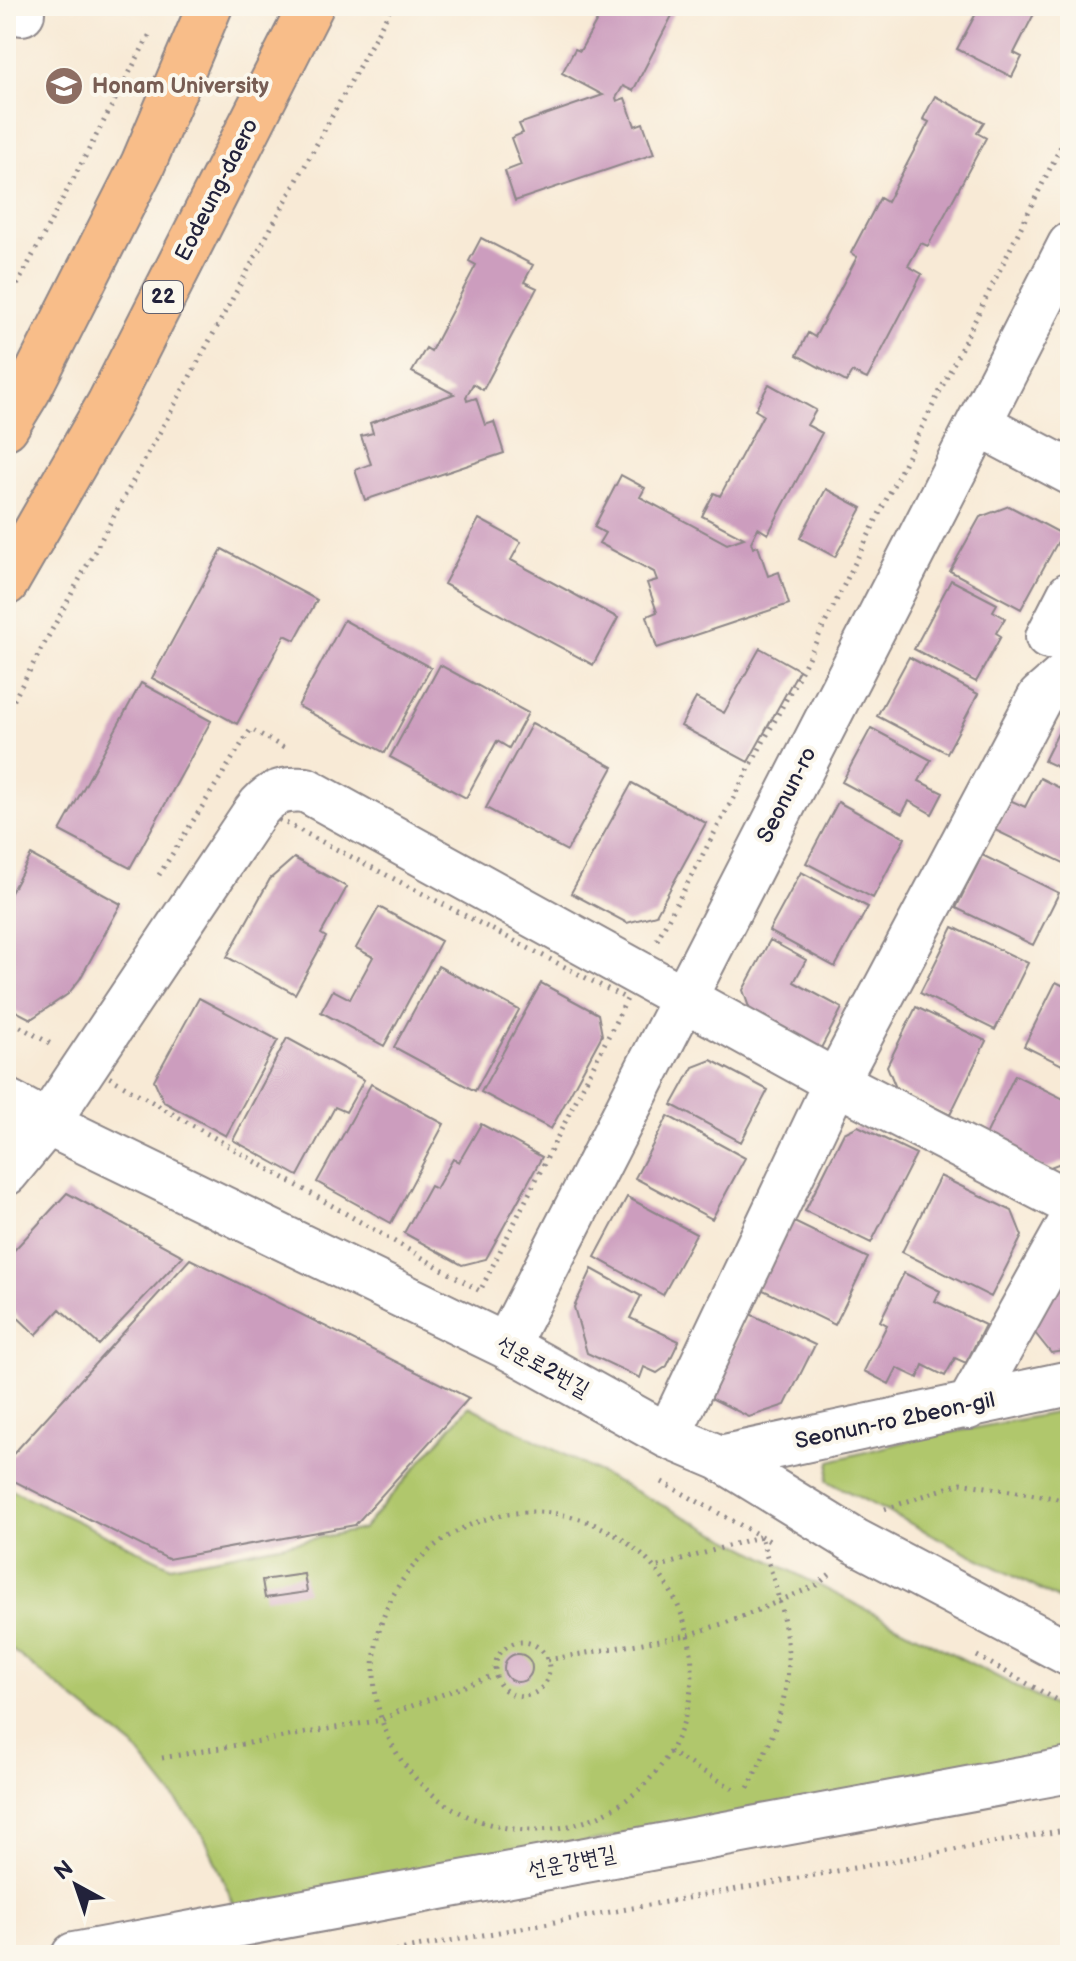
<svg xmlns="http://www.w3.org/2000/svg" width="1076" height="1961" viewBox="0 0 1076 1961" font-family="'Balsamiq Sans','Poor Story',sans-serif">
  <rect width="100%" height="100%" fill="#fbf7ec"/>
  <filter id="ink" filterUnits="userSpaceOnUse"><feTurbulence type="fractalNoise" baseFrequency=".0125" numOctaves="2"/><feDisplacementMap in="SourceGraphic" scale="16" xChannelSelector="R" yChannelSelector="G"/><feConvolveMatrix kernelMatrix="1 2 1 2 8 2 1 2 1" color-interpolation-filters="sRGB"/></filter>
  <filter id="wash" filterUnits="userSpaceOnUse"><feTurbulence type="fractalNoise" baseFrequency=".006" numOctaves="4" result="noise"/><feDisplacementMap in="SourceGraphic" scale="32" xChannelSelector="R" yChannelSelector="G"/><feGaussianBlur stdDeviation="1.8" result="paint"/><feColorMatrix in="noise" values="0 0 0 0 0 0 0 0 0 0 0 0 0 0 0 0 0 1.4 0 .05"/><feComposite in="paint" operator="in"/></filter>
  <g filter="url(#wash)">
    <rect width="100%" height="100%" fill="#f8ead6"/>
    <path fill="#b0c76c" stroke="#697454" stroke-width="2" d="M 469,1406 L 1070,1714 L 1070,1752 L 235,1907 L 204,1836 L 134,1747 L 6,1645 L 6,1487 L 171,1566 L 363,1529 Z
      M 1070,1410 L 1070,1605 L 827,1481 L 830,1461 L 916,1439 Z"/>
    <g id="blocks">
      <path fill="#cc9dbe" d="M 605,6 L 677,6 L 633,91 L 623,86 L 616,98 L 617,101 L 625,98 L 635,126 L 643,123 L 654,154 L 515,201 L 505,171 L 521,165 L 511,138 L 523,133 L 519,124 L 603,95 L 562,73 L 575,49 L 580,51 Z
        M 980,6 L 1038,6 L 1014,53 L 1022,57 L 1012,77 L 957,49 Z
        M 935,96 L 984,122 L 977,133 L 986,138 L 928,246 L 921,243 L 908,266 L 922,274 L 867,379 L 852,372 L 846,382 L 797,355 L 808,333 L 815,337 L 857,257 L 851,253 L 880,198 L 887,202 L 929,122 L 923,119 Z
        M 481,238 L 533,265 L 524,282 L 537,288 L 483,390 L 473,384 L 466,397 L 467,401 L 476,398 L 485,425 L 494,422 L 504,453 L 365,500 L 355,470 L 371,464 L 361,436 L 373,433 L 370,423 L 454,394 L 412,372 L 426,348 L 431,351 L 476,265 L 469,261 Z
        M 769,384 L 816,410 L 807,425 L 822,433 L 768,534 L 758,528 L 751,542 L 753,548 L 758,546 L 768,576 L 779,572 L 789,604 L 657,648 L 647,616 L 657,612 L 647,583 L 657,580 L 654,572 L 599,543 L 605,533 L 594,527 L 621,475 L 645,488 L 640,497 L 727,544 L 744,538 L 702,516 L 714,493 L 720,496 L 763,415 L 755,410 Z
        M 826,489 L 862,508 L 835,557 L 800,538 Z
        M 1009,506 L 1062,534 L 1021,609 L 950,571 L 980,517 Z
        M 479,519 L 521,542 L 511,560 L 618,618 L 593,665 L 444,584 Z
        M 222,549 L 317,600 L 295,640 L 285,635 L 237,724 L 152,678 Z
        M 951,580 L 997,604 L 993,611 L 1005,618 L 996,633 L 1001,636 L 976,682 L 914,649 Z
        M 344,620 L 431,668 L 385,753 L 298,706 Z
        M 760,648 L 799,670 L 748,762 L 681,726 L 696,698 L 724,713 Z
        M 909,657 L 978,694 L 947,753 L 877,716 Z
        M 440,665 L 528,713 L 509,748 L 497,741 L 466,798 L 390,757 Z
        M 141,683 L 211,721 L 130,868 L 60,831 Z
        M 1070,713 L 1070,773 L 1044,761 L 1067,715 Z
        M 532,723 L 613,767 L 567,851 L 486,808 Z
        M 871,728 L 931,760 L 919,781 L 943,793 L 932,814 L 909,801 L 902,814 L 842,782 Z
        M 1040,778 L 1070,793 L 1070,866 L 995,830 L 1010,800 L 1025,807 Z
        M 632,783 L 706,823 L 656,915 L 627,923 L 571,893 Z
        M 838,802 L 905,838 L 873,898 L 806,863 Z
        M 31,855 L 121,904 L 80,979 L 68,994 L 31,1019 L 6,1006 L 6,902 Z
        M 982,855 L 1059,893 L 1033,945 L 956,908 Z
        M 294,858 L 347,887 L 321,934 L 326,937 L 295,994 L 227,957 L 270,879 Z
        M 801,872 L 868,907 L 835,967 L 769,931 Z
        M 379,907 L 441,941 L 384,1046 L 321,1012 L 333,990 L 350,999 L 373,957 L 356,948 Z
        M 953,927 L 1028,963 L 995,1030 L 920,993 Z
        M 770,940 L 806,960 L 794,982 L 842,1008 L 820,1050 L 751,1013 L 743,990 Z
        M 438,966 L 519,1010 L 475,1091 L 394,1047 Z
        M 1056,982 L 1070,989 L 1070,1069 L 1024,1046 Z
        M 541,983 L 598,1014 L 602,1035 L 551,1129 L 481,1092 Z
        M 199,998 L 278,1040 L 226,1136 L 164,1102 L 154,1080 Z
        M 916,1007 L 986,1041 L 950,1115 L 896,1088 L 887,1066 Z
        M 287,1038 L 364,1080 L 346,1112 L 335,1107 L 298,1176 L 233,1140 Z
        M 711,1060 L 768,1090 L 741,1142 L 672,1105 L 693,1067 Z
        M 1015,1075 L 1070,1102 L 1069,1160 L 1045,1169 L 984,1139 Z
        M 371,1084 L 444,1124 L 391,1223 L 317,1182 Z
        M 668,1116 L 745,1158 L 712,1219 L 635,1178 Z
        M 481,1124 L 542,1157 L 486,1259 L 462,1265 L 404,1233 L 430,1186 L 436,1189 L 453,1159 L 459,1162 Z
        M 858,1126 L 916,1154 L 871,1243 L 805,1211 L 844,1133 Z
        M 940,1176 L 1012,1211 L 1022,1236 L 991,1297 L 902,1252 Z
        M 67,1193 L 183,1256 L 99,1345 L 60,1309 L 36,1335 L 6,1306 L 6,1259 Z
        M 627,1197 L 696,1234 L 663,1295 L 595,1257 Z
        M 790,1220 L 868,1258 L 835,1325 L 757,1287 Z
        M 1070,1251 L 1070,1350 L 1051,1353 L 1031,1328 Z
        M 190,1259 L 469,1398 L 355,1525 L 168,1559 L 6,1477 L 6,1462 Z
        M 592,1269 L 641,1296 L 630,1318 L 679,1341 L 667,1366 L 657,1373 L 644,1367 L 640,1378 L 587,1353 L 574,1307 Z
        M 904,1273 L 940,1291 L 935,1301 L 985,1325 L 966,1363 L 955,1358 L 945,1376 L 923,1365 L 918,1378 L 897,1368 L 889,1384 L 864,1371 L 887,1325 L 880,1321 Z
        M 750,1314 L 815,1345 L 785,1405 L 749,1417 L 709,1397 Z
        M 304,1574 L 307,1592 L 265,1598 L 262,1580 Z
        M504 1668a14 14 0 1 1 28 0a14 14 0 1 1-28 0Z"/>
    </g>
  </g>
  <g filter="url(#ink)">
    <use href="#blocks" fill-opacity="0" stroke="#8d8688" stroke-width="2"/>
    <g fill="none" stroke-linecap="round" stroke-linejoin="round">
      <g stroke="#8d8688" stroke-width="48">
        <path id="minor" d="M 15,6 L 22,13
          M 979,424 L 1070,472
          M 1048,637 L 1070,594
          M 6,1101 L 47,1123 L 506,1346 L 668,1436 L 720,1458 L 855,1541 L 1070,1654
          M 6,1173 L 47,1123 L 255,812 C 269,793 282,788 306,790 L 836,1082 L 1070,1203
          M 506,1346 L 1070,245
          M 968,1407 L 1070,1224
          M 668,1436 L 836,1082 L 1040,697 L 1063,677 L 1070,676
          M 720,1458 L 1070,1383
          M 74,1955 L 1070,1770"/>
      </g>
      <g stroke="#8d8688" stroke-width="48">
        <path id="major" d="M 6,427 L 28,391 L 143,164 L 210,6
          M 6,583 L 109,404 L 311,6"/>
      </g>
      <path stroke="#8d8688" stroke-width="5" stroke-dasharray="2 6" stroke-linecap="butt" d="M 6,306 L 151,32
        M 6,714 L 392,6
        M 272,816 L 627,999 L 480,1291 L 102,1073 Z
        M 159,875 L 251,729 L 284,748
        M 657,940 L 804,666 L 1070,128
        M 6,1019 L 51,1044
        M 662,1482 L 773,1543
        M 885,1509 L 961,1483 L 1054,1498 L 1070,1503
        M374 1671a159 159 0 1 1 318 0a159 159 0 1 1-318 0Z
        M 658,1567 L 761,1536 C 771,1573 788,1621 788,1658 C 789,1703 768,1749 748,1788
        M495 1669a27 27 0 1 1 54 0a27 27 0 1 1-54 0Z
        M 977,1656 L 1070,1707
        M 547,1660 L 688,1635 L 737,1619 L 817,1585 L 830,1574
        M 669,1752 L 734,1789
        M 162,1758 L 382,1720 L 401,1710 L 494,1675
        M 372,1955 L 1070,1829"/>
      <use href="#minor" stroke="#fff" stroke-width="44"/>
      <use href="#major" stroke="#f8bd89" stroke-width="44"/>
    </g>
  </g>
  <defs>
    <g id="university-disc" transform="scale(2)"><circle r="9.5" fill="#8d6e63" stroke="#fbf7ec"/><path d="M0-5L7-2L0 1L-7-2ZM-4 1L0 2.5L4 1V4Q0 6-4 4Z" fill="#fff"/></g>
  </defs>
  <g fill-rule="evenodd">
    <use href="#university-disc" x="64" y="86"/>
  </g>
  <g text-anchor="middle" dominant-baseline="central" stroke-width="8" stroke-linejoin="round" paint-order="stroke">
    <rect fill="#fbf7ec" stroke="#636270" stroke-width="2" x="143" y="281" width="40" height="32" rx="6"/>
    <g font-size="20" font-weight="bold" fill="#22223b">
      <text x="163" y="297">22</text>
    </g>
    <g font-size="22" font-weight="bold" fill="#785e54" stroke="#fbf7ec" text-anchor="start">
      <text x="92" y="86">Honam University</text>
    </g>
    <g font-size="22" fill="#22223b" stroke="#fbf7ec">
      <text transform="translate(217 190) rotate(-63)">Eodeung-daero</text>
      <text transform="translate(787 795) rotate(-63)">Seonun-ro</text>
      <text transform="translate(543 1367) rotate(29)">선운로2번길</text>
      <text transform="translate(895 1421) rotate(-12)">Seonun-ro 2beon-gil</text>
      <text transform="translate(572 1862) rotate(-11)">선운강변길</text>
    </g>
  </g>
  <rect width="1076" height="1961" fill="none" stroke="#fbf7ec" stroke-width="32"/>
  <g transform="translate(76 1885) rotate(320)" stroke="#fbf7ec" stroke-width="6" paint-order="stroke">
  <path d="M0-6L14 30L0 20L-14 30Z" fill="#22223b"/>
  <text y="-12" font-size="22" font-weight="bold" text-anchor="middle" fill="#22223b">N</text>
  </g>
</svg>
